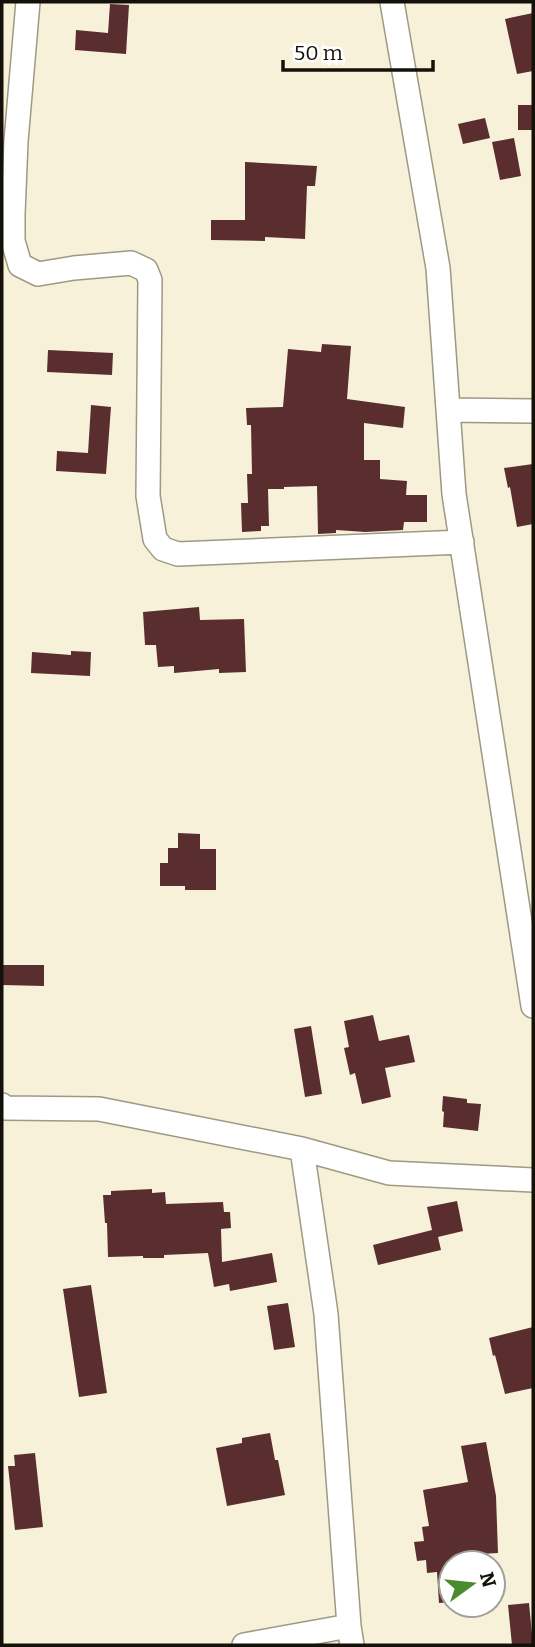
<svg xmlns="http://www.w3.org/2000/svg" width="535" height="1647" viewBox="0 0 535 1647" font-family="Bitter,serif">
  <rect width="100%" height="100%" fill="#f7f1d9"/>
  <path fill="#5a2e2e" d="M 110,4 L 129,5 L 126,54 L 75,50 L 76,30 L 108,33 Z
    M 533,13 L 533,71 L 517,74 L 505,19 Z
    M 518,105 L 533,105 L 533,130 L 518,130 Z
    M 485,118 L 490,138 L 463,144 L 458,124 Z
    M 514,138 L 521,176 L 500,180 L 492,142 Z
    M 245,162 L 317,166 L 315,186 L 307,186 L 305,239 L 265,237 L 265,241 L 211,240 L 211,220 L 245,220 Z
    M 322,344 L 351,346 L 347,399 L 405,407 L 403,428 L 364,423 L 364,460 L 380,460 L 380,479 L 407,481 L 406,495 L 427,495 L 427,522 L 404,522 L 403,530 L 365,532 L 336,530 L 336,533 L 318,534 L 317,486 L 284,487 L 284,489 L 268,489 L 269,526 L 261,526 L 261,531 L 242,532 L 241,503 L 248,503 L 247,474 L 252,474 L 251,425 L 247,425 L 246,408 L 283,407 L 288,349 L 321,352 Z
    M 48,350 L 113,353 L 112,375 L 47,372 Z
    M 91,405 L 111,407 L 106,474 L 56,471 L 57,451 L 88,453 Z
    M 533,464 L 533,524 L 517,527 L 510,487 L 508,488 L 504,468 Z
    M 199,607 L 200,620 L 244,619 L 246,672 L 219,673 L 219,669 L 174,673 L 174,666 L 158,667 L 156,645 L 145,645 L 143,612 Z
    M 71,651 L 91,652 L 90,676 L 31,673 L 32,652 L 71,655 Z
    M 178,833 L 200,834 L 200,849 L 216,849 L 216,890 L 185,890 L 185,886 L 160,886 L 160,863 L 168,863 L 168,848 L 178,848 Z
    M 2,965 L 44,965 L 44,986 L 2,985 Z
    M 373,1015 L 379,1041 L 409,1035 L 415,1062 L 385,1068 L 391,1097 L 362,1104 L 355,1073 L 350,1075 L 344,1048 L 349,1047 L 344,1021 Z
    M 311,1026 L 322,1094 L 305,1097 L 294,1029 Z
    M 443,1096 L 467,1099 L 467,1103 L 481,1104 L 478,1131 L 443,1127 L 444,1112 L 442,1111 Z
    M 152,1189 L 152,1193 L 165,1192 L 166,1204 L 223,1202 L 224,1212 L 230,1212 L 231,1228 L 221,1229 L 222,1262 L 272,1253 L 277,1282 L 230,1291 L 229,1284 L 214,1287 L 208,1253 L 164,1255 L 164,1258 L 143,1258 L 143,1256 L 108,1257 L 107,1223 L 105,1223 L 103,1195 L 111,1195 L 111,1191 Z
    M 457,1201 L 463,1231 L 438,1237 L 441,1250 L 378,1265 L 373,1245 L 432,1230 L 427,1207 Z
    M 91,1285 L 107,1393 L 79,1397 L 63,1289 Z
    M 288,1303 L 295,1347 L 274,1350 L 267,1306 Z
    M 533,1327 L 533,1388 L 505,1394 L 495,1355 L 493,1356 L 489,1338 Z
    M 270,1433 L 275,1460 L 278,1460 L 285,1495 L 227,1506 L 216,1448 L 242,1443 L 242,1438 Z
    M 486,1442 L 496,1496 L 498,1553 L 463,1555 L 464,1563 L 451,1563 L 451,1602 L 439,1603 L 437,1572 L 427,1573 L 426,1560 L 417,1561 L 414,1542 L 424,1541 L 422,1527 L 429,1526 L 423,1490 L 468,1482 L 461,1446 Z
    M 35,1453 L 43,1527 L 15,1530 L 8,1466 L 15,1466 L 14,1455 Z
    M 529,1603 L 533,1645 L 512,1645 L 508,1605 Z"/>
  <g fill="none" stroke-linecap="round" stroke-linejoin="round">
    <g stroke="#9e9983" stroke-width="26">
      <path id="minor" d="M 28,2 L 16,141 L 13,214 L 13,241 L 20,265 L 38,274 L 74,268 L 131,263 L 146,270 L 150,280 L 148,496 L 155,539 L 163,549 L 178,554 L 462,542
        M 392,2 L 438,268 L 454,494 L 533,1006
        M 448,410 L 533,411
        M 2,1105 L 5,1108 L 99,1109 L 302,1149 L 326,1314 L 349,1626 L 352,1645
        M 302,1149 L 389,1173 L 533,1180
        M 244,1645 L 349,1626"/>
    </g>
    <use href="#minor" stroke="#fff" stroke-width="23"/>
  </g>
  <rect width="535" height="1647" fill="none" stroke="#131109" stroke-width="7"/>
  <g transform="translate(472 1584) rotate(75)"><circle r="33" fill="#ffffff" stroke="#a1a09d" stroke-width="2"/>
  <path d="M0-5L12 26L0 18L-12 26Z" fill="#4a8b2d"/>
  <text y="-10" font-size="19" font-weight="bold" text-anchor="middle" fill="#131109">N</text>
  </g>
  <path d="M283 60v10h150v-10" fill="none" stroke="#131109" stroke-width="3.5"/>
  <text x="294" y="60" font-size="21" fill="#131109" stroke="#ffffff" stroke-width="5" paint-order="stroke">50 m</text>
</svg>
